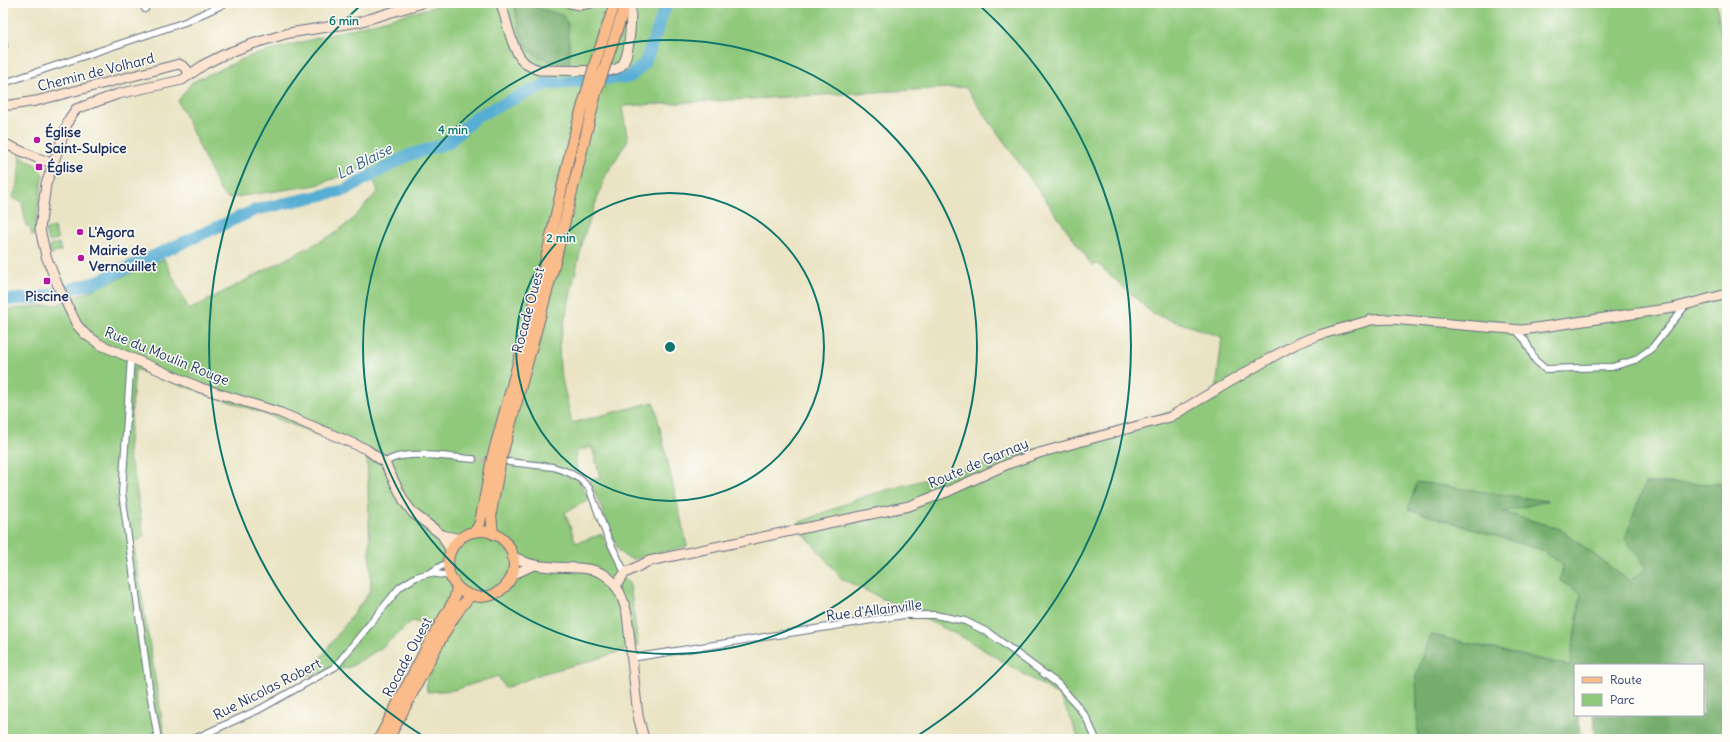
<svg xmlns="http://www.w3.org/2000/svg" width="1730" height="742" viewBox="0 0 1730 742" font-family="Delius,sans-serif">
  <rect width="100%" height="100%" fill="#fdfcf7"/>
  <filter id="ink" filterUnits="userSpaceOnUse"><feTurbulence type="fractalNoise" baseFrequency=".025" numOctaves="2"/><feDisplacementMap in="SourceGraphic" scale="8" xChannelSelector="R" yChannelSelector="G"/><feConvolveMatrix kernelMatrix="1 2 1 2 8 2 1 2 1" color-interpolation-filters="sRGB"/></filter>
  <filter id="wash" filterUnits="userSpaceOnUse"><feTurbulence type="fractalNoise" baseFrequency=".012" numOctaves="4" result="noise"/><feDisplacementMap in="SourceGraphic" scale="16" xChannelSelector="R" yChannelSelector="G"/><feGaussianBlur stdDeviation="0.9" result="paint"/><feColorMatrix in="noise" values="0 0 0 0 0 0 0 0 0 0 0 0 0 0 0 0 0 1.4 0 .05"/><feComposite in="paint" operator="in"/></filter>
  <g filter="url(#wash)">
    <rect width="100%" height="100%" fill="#eae4c4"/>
    <path fill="#90c97c" stroke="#567c6d" d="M 448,3 L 1716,3 L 1727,65 L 1727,484 L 1645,483 L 1647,568 L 1629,581 L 1560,529 L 1502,512 L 1546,501 L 1408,509 L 1542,550 L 1563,565 L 1560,581 L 1581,592 L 1570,666 L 1431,635 L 1416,676 L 1418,739 L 1079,739 L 1060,696 L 964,638 L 842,579 L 796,524 L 865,496 L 1215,400 L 1222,337 L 1153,314 L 1098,264 L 1092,265 L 965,87 L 624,106 L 622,108 L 628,140 L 606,175 L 584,235 L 559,345 L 560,370 L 572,423 L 654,402 L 687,546 L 634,559 C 625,558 622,555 617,547 L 590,480 L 600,477 L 592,447 L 577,451 C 574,469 580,485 589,500 L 565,512 L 576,543 L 602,534 L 618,569 L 630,585 L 638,646 L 586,662 L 544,673 L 505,688 L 498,676 L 454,690 L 427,692 L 423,624 L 412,621 L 381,648 L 350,667 L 307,676 L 371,590 L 367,454 L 262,413 L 135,369 L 128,455 L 134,474 L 144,537 L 133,542 L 165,739 L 3,739 L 3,310 L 59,304 L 164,259 L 189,310 L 334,234 L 353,219 L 378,191 L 367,166 L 317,185 L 228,198 L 220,191 L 178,101 L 192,82 L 250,56 Z
      M 20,155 L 37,166 L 43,175 L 34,235 L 32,236 L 30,226 L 26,226 L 22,202 L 12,198 L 18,184 Z
      M 54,227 L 58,239 L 50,242 L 48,240 L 45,231 L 46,229 Z
      M 59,243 L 61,251 L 51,254 L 49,247 L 51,245 Z"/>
    <path fill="#74ad6c" stroke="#486e65" d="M 514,3 L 531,3 L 534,7 L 562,15 L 568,24 L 570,65 C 521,55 524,50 514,3 Z
      M 1417,482 L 1547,501 L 1503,512 L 1560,529 L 1629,581 L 1647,568 L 1625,539 L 1645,483 L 1727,484 L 1727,739 L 1596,739 L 1594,715 L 1703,715 L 1703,665 L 1575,665 L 1575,715 L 1579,715 L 1580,739 L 1418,739 L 1416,676 L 1431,635 L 1570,666 L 1581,593 L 1560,581 L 1563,565 L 1542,550 L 1408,509 Z"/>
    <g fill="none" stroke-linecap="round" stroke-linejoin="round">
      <path stroke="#57aed4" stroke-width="12" d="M 3,300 L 38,298 L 96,282 L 255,210 L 345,190 L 409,155 L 448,143 L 477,116 L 546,84 L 630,77 L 645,63 L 667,3"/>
    </g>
  </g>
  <g filter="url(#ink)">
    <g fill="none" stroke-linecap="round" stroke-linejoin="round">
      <path stroke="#c1c0b0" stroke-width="6" stroke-dasharray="6 3" stroke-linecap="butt" d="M 473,459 L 493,461"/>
      <g stroke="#636e82" stroke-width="8">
        <path id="street" d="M 142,3 L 145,9
          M 3,40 L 4,46
          M 3,81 L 7,82 L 185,22 L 226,3
          M 1516,330 L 1525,340 L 1535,360 L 1545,369 L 1612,367 L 1635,360 L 1652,348 L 1686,305
          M 131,357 L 122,493 L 149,687 L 158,739
          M 509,462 L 553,467 L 568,472 L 580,479 L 589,488 L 607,536 L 625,573
          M 385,463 C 402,448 451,458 473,459
          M 430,573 L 450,576
          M 631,658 L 904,615 L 935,615 L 965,621 L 989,633 L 1058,684 L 1076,704 L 1086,717 L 1096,739
          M 194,739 L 260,709 L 335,667 L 400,587 L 416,577 L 430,573 L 448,562"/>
      </g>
      <g stroke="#636e82" stroke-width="11">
        <path id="secondary" d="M 422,3 L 359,22 L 289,33 L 252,44 L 225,54 L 205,64 L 182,80 L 118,94 L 76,109 L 69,119 L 46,184 L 40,229 L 46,256 L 58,286 L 77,325 L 85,334 L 101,345 L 201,388 L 281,413 L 366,449 L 385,463 L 404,501 L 413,513 L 442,535 L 451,551
          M 501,3 C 506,19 512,50 523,61 C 527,66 533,68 539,70 L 609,71 C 614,70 619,69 622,65 C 631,54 631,17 631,3
          M 570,3 L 580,5 L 591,3
          M 3,105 L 11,105 L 36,101 L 179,64 C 185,67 188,69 189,75
          M 3,143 L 37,158 L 52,163
          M 442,535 L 460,539
          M 512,556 C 519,559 527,564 535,565 C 580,573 613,554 627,614 L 638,716 L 644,739
          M 512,575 L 534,565
          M 615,586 L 625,573 L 649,561 L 909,506 L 949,491 L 1008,464 L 1039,453 L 1170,417 L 1274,356 L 1296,344 L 1319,335 L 1371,320 L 1391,319 L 1522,330 L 1673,308 L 1727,294"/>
      </g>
      <g stroke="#636e82" stroke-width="12">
        <path id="primary" d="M 595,63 L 615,3
          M 606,63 L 626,3
          M448 564a33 33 0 1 1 66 0a33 33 0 1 1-66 0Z
          M 475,532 L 480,523 L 492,458 L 542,276 L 572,143 L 586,94
          M 493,534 L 491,513 L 501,459 L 554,266 L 596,93
          M 379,739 L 430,641 L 454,600 L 457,587
          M 388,739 C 406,707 422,673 440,641 C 449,625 458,609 471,595"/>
      </g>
      <use href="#street" stroke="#fff" stroke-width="6"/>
      <use href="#secondary" stroke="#fde4d0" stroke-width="9"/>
      <use href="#primary" stroke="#f9bc8a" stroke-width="10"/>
      <g stroke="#636e82" stroke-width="12" stroke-linecap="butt">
        <path id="primary-bridge" d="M 596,93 L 606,63
          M 586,94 L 595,63"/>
      </g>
      <use href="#primary-bridge" stroke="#f9bc8a" stroke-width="10"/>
    </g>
  </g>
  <g fill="none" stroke="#0f766e" stroke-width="2">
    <circle cx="670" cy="347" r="154"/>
    <circle cx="670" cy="347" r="307"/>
    <path d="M426 738A461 461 0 0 1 362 4M978 4A461 461 0 0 1 914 738"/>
  </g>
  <g fill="#b5179e" stroke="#fdfcf7" stroke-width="1.5">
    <circle cx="37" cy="140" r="4"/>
    <rect x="35" y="163" width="8" height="8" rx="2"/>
    <circle cx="80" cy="232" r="4"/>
    <circle cx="81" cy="258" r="4"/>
    <rect x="43" y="277" width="8" height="8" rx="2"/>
  </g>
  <g text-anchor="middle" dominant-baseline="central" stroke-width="3" stroke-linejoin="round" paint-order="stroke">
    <g font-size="14" fill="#1b2f5e" stroke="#fdfcf7">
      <text transform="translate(96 72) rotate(-14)">Chemin de Volhard</text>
      <text transform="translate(528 310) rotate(-75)">Rocade Ouest</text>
      <text transform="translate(167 356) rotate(22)">Rue du Moulin Rouge</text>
      <text transform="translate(978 463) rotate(-23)">Route de Garnay</text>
      <text transform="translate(874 610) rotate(-7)">Rue d'Allainville</text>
      <text transform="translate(407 657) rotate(-62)">Rocade Ouest</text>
      <text transform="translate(267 689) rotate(-27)">Rue Nicolas Robert</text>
    </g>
    <g font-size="14" font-weight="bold" fill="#1b2f5e" stroke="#fdfcf7" text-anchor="start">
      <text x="45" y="132">Église<tspan x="45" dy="16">Saint-Sulpice</tspan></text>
      <text x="47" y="167">Église</text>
      <text x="88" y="232">L'Agora</text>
      <text x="89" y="250">Mairie de<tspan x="89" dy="16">Vernouillet</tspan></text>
      <text x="47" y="296" text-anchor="middle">Piscine</text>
    </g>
    <g font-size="15" font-style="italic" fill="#305b87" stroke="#fdfcf7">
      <text transform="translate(364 161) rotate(-27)">La Blaise</text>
    </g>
  </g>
  <circle cx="670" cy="347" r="6" fill="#0f766e" stroke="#fdfcf7" stroke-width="2"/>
  <g font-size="12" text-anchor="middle" font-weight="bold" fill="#0f766e" stroke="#fdfcf7" stroke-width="3" stroke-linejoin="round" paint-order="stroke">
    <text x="344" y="25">6 min</text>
    <text x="453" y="134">4 min</text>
    <text x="561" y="242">2 min</text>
  </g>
  <rect width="1730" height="742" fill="none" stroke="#fdfcf7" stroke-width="16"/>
  <rect x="1574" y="664" width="130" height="52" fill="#fdfcf7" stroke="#a3aaba"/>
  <rect x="1582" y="677" width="20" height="6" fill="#f9bc8a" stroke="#a3aaba"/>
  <text x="1610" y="684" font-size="12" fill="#1b2f5e">Route</text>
  <rect x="1582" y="694" width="20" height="12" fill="#90c97c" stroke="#a3aaba"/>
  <text x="1610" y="704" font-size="12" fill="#1b2f5e">Parc</text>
</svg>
